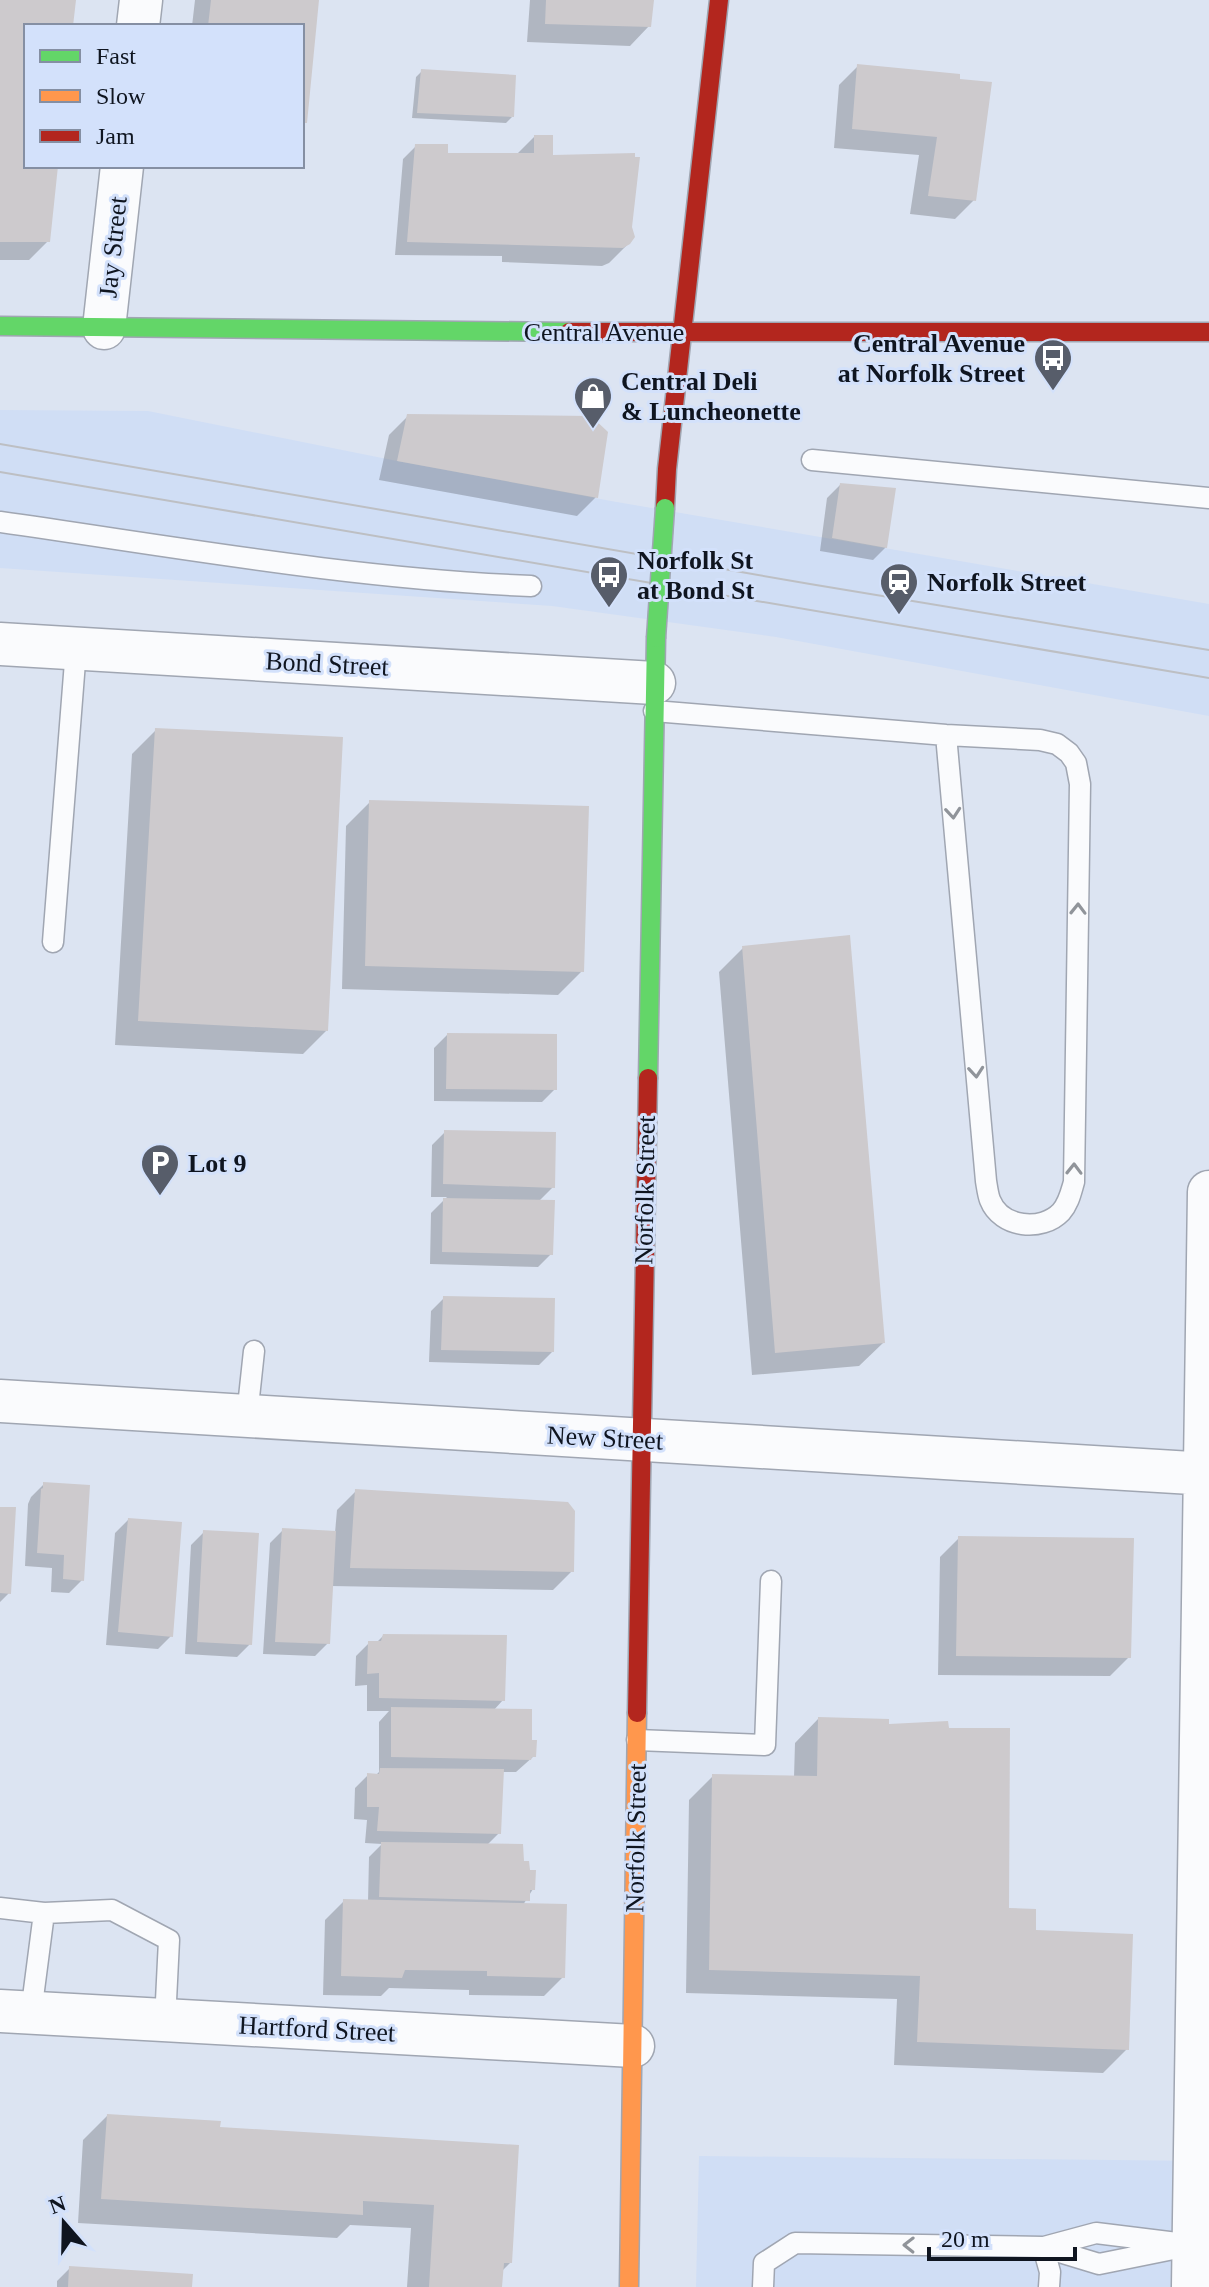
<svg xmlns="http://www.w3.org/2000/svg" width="1209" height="2287" viewBox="0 0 1209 2287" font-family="'Times New Roman',serif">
  <rect width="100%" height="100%" fill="#dce4f2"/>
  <path fill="#d0def5" d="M 0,410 L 148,411 L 397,461 L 611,501 L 1209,604 L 1209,716 L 776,637 L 552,606 L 0,568 Z
    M 699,2156 L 1209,2161 L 1209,2287 L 696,2287 Z"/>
  <path fill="#0003" d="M 0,0 L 74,0 L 71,26 L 26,26 L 26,166 L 56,166 L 48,241 L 29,260 L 0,260 Z
    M 195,0 L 317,0 L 305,122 L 302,126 L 302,26 L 192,26 Z
    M 530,0 L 652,0 L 649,26 L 630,46 L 527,42 Z
    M 858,66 L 958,76 L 974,200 L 955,219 L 910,214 L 919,155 L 834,148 L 839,85 Z
    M 422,71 L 512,117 L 506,123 L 412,118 L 416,77 Z
    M 534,137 L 551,157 L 630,227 L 629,243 L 609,263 L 602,266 L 502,262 L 502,256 L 395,255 L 403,159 L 416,146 L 446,155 L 516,155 Z
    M 408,416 L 596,497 L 577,516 L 379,480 L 389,435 Z
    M 840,485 L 886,547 L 873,560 L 820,551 L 827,498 Z
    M 156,730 L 327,1030 L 303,1054 L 115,1045 L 132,754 Z
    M 370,802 L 582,971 L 558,995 L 342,989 L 346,826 Z
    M 743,948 L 883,1343 L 859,1366 L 752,1375 L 719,972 Z
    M 447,1035 L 555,1089 L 542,1102 L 434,1101 L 434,1048 Z
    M 445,1132 L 553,1187 L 538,1202 L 551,1254 L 538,1267 L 430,1264 L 431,1213 L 447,1197 L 431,1197 L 432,1145 Z
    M 444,1298 L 552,1352 L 539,1365 L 429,1362 L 431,1311 Z
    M 44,1484 L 82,1580 L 69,1593 L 51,1592 L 52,1568 L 25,1566 L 28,1504 L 31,1497 Z
    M 356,1491 L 572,1571 L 553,1590 L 331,1586 L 328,1643 L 315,1656 L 263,1654 L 270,1543 L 283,1530 L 335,1533 L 337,1510 Z
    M 0,1509 L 9,1593 L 0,1602 Z
    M 128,1520 L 171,1636 L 158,1649 L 106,1645 L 115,1533 Z
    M 204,1532 L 250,1644 L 237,1657 L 185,1654 L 191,1545 Z
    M 959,1538 L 1129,1657 L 1110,1676 L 938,1675 L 940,1557 Z
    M 383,1636 L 503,1700 L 493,1711 L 530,1742 L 534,1756 L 516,1772 L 502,1772 L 499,1833 L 487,1845 L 522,1863 L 533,1889 L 523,1905 L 563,1977 L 544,1996 L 469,1995 L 469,1990 L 389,1988 L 381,1996 L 323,1995 L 325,1920 L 344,1901 L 368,1902 L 369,1857 L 382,1844 L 365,1843 L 367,1820 L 354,1819 L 355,1788 L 368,1775 L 375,1776 L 379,1772 L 379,1722 L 389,1711 L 367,1711 L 367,1685 L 355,1686 L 356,1656 L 369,1643 L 376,1643 Z
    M 818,1719 L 1007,1910 L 1034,1932 L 1127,2049 L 1103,2073 L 894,2065 L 897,1999 L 686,1993 L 689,1800 L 713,1776 L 794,1777 L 795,1743 Z
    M 107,2116 L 218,2129 L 517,2147 L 510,2263 L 502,2271 L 500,2287 L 407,2287 L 411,2228 L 350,2225 L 337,2238 L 78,2223 L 83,2140 Z
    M 70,2268 L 190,2287 L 57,2287 L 57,2281 Z"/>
  <path fill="#cdcacd" d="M 0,0 L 76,0 L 73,26 L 26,26 L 26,166 L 58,166 L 50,242 L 0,242 Z
    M 211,0 L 319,0 L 307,123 L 302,123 L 302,26 L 208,26 Z
    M 546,0 L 654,0 L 651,27 L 545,24 Z
    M 857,64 L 960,74 L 960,79 L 992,82 L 976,201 L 928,196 L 937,137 L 852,129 Z
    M 421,69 L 516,75 L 514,117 L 417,113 Z
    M 534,135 L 553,135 L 553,155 L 635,153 L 635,157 L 640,157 L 632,227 L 635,237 L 630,244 L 623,248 L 407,242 L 415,144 L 448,144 L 448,153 L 534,153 Z
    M 407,414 L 591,416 L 608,432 L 598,498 L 397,461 Z
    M 840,483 L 896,488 L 887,548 L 832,538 Z
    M 155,728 L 343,737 L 328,1031 L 138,1021 Z
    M 369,800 L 589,806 L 584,972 L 365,966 Z
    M 850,935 L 885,1343 L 775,1353 L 742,946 Z
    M 447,1033 L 557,1034 L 557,1090 L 446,1089 Z
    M 444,1130 L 556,1132 L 555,1188 L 443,1184 Z
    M 443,1198 L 555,1200 L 553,1255 L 442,1252 Z
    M 443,1296 L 555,1298 L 554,1352 L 441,1350 Z
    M 43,1482 L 90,1485 L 84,1581 L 63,1579 L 64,1555 L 37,1553 L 41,1489 L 43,1488 Z
    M 355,1489 L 568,1502 L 575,1511 L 574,1572 L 350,1568 Z
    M 0,1507 L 16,1507 L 11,1594 L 0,1593 Z
    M 128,1518 L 182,1522 L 173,1637 L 118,1632 Z
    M 282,1528 L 336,1531 L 330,1644 L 275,1642 Z
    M 203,1530 L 259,1533 L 252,1645 L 197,1642 Z
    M 958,1536 L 1134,1538 L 1131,1658 L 956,1656 Z
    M 383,1634 L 507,1635 L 505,1701 L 379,1698 L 379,1673 L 367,1674 L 368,1641 L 381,1641 Z
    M 391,1707 L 532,1709 L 532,1740 L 537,1740 L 536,1757 L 532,1757 L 531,1760 L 391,1757 Z
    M 818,1717 L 889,1719 L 889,1724 L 948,1721 L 949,1728 L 1010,1728 L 1009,1908 L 1036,1909 L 1036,1930 L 1133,1934 L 1129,2050 L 917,2042 L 920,1976 L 709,1970 L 712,1774 L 817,1776 Z
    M 380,1768 L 504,1769 L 501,1834 L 377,1831 L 379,1807 L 367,1807 L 367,1773 L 379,1774 Z
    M 381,1842 L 523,1844 L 524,1861 L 529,1861 L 530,1870 L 536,1870 L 535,1890 L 530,1890 L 530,1901 L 379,1897 Z
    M 343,1899 L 567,1904 L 565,1978 L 487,1976 L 487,1971 L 405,1970 L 402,1978 L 341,1976 Z
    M 107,2114 L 221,2121 L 220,2127 L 519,2145 L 512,2263 L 504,2263 L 502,2287 L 429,2287 L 434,2205 L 363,2201 L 363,2215 L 101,2199 Z
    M 69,2266 L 193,2274 L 192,2287 L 68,2287 Z"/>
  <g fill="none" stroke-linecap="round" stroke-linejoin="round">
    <g stroke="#a0a6b2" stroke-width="23">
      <path id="lane" d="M 812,460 L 1209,498
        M 0,522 C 176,547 353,579 531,586
        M 654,711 L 946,735 L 1040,740 L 1057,744 L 1069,753 L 1076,763 L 1080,784 L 1074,1182 C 1071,1192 1069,1203 1061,1212 C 1042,1232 1001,1228 990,1200 C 988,1195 987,1187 986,1181 L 946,735
        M 53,942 L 76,649
        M 247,1416 L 254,1351
        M 637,1740 L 765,1745 L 771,1581
        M 0,1908 L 44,1913
        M 31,2013 L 44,1913 L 112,1910 L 169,1940 L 165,2021
        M 1043,2247 L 1050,2272 L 1049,2287
        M 1044,2247 L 1096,2233 L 1177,2243
        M 763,2287 L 764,2263 L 795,2243 L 1043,2247 L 1099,2264 L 1193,2245"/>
    </g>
    <g stroke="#a0a6b2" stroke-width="45">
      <path id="street" d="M 138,26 L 141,0
        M 104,328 L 122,166
        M 0,644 L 654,683
        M 0,1401 L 1209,1474
        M 0,2011 L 633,2046
        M 1193,2287 L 1209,1192"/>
    </g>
    <g stroke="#a0a6b2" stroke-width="21">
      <path id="fast" d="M 0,326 L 569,332
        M 648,1078 L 656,638"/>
    </g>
    <g stroke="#a0a6b2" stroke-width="21">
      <path id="slow" d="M 629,2287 L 637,1713"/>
    </g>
    <g stroke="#a0a6b2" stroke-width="21">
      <path id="jam" d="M 569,332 L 1209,332
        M 665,508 L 667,469 L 719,0
        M 637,1713 L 648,1078"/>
    </g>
    <use href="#lane" stroke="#fafbfd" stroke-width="20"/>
    <use href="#street" stroke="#fafbfd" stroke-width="42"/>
    <use href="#fast" stroke="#63d668" stroke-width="18"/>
    <use href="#slow" stroke="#ff974d" stroke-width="18"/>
    <use href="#jam" stroke="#b3261e" stroke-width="18"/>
    <path stroke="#bdbfc3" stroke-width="2" d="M 0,444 L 810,584 L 1209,650
      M 0,472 L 1209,678"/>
    <g stroke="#a0a6b2" stroke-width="21" stroke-linecap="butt">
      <path id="fast-bridge" d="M 656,638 L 665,508"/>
    </g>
    <use href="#fast-bridge" stroke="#63d668" stroke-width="18"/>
  </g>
  <defs><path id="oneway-chevron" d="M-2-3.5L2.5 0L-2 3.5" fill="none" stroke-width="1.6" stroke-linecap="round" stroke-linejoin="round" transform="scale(2)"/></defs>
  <g stroke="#90949a">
    <use href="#oneway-chevron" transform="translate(953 813) rotate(85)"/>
    <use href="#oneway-chevron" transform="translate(1078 909) rotate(-89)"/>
    <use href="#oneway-chevron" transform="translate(976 1072) rotate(85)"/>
    <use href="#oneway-chevron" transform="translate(1074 1169) rotate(-89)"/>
    <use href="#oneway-chevron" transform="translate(909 2245) rotate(-179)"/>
  </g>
  <defs>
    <g id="bus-pin" transform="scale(2)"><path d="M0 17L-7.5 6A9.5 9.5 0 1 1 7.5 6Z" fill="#575d6a" stroke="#d3e1fb"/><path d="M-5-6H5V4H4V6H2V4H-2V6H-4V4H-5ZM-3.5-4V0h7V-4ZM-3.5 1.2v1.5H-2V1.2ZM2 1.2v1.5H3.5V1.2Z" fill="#fff"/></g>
    <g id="shop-pin" transform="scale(2)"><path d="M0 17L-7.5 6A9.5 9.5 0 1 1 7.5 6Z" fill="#575d6a" stroke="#d3e1fb"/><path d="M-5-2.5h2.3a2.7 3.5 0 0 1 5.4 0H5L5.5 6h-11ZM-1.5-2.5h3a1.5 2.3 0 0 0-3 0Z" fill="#fff"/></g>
    <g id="station-pin" transform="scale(2)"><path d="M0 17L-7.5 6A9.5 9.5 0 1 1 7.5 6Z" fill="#575d6a" stroke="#d3e1fb"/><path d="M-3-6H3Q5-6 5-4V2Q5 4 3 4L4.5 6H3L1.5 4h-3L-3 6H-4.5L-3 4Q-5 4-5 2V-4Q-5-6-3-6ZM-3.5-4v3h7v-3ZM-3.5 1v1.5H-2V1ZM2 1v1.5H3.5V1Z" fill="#fff"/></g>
    <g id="parking-pin" transform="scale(2)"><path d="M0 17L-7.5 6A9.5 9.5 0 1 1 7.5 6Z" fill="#575d6a" stroke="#d3e1fb"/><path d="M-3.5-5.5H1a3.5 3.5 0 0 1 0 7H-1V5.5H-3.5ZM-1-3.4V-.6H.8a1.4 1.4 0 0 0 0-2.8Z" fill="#fff"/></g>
  </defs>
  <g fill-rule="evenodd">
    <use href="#bus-pin" x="1053" y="358"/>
    <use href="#shop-pin" x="593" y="396"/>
    <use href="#bus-pin" x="609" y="575"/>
    <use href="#station-pin" x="899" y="582"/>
    <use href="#parking-pin" x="160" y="1163"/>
  </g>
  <g text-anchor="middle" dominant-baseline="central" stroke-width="6" stroke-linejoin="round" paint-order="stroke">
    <g font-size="26" fill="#0f1520" stroke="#d3e1fb">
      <text transform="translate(113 247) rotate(-84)">Jay Street</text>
      <text x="604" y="332">Central Avenue</text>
      <text transform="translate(327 664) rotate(3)">Bond Street</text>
      <text transform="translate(645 1190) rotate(-89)">Norfolk Street</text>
      <text transform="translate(605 1438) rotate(3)">New Street</text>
      <text transform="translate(636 1838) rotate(-89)">Norfolk Street</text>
      <text transform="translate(317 2029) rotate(3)">Hartford Street</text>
    </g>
    <g font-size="26" font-weight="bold" fill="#0f1520" stroke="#d3e1fb" text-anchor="start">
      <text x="1025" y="343" text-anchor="end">Central Avenue<tspan x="1025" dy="30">at Norfolk Street</tspan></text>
      <text x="621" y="381">Central Deli<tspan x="621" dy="30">&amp; Luncheonette</tspan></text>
      <text x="637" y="560">Norfolk St<tspan x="637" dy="30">at Bond St</tspan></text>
      <text x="927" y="582">Norfolk Street</text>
      <text x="188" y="1163">Lot 9</text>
    </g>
  </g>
  <rect x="24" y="24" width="280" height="144" fill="#d3e1fb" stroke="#858fa3" stroke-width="2"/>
  <rect x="40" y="50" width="40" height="12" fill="#63d668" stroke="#858fa3" stroke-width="2"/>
  <text x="96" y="64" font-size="24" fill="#0f1520">Fast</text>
  <rect x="40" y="90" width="40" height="12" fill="#ff974d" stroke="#858fa3" stroke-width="2"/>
  <text x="96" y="104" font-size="24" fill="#0f1520">Slow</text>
  <rect x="40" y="130" width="40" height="12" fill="#b3261e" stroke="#858fa3" stroke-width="2"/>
  <text x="96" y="144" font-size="24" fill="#0f1520">Jam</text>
  <g transform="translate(64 2223) rotate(340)" stroke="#d3e1fb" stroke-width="6" paint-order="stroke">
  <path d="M0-6L14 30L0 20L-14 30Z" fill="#0f1520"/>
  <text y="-12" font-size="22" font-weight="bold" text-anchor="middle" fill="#0f1520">N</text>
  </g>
  <path d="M929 2247v12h146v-12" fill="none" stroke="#0f1520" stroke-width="4"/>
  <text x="941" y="2247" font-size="24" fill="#0f1520" stroke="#d3e1fb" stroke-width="6" paint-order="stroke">20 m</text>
</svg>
